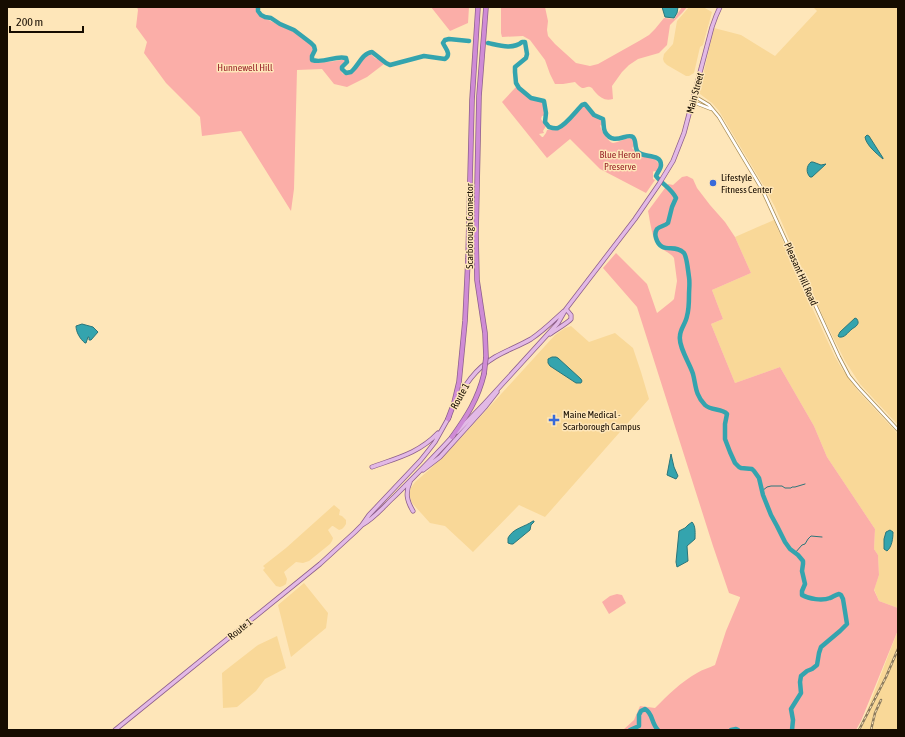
<svg xmlns="http://www.w3.org/2000/svg" width="905" height="737" viewBox="0 0 905 737" font-family="'Asap Condensed',sans-serif">
  <rect width="100%" height="100%" fill="#fee6b9"/>
  <path fill="#f9d898" d="M 689,7 L 703,7 L 712,12 L 703,45 L 700,47 L 694,73 L 689,76 L 686,76 L 667,65 L 664,62 L 663,59 L 664,54 L 673,44 L 677,21 Z
    M 813,7 L 898,7 L 898,425 L 860,384 L 845,361 L 825,321 L 775,207 L 762,183 L 719,111 L 712,103 L 700,94 L 699,92 L 714,28 L 741,35 L 775,56 L 817,11 Z
    M 774,220 L 803,288 L 834,355 L 842,369 L 858,391 L 898,434 L 898,608 L 879,601 L 874,589 L 879,575 L 878,555 L 874,549 L 875,529 L 827,457 L 814,426 L 780,367 L 735,383 L 711,324 L 723,319 L 712,290 L 751,273 L 735,237 Z
    M 571,326 L 589,342 L 615,333 L 633,348 L 641,372 L 649,399 L 545,517 L 519,505 L 473,552 L 445,526 L 430,523 L 412,503 L 409,494 L 410,489 L 415,482 L 429,470 L 459,440 L 555,335 L 565,328 Z
    M 334,505 L 340,510 L 339,515 L 342,516 L 346,520 L 346,524 L 344,527 L 342,529 L 339,530 L 333,526 L 332,526 L 328,530 L 333,538 L 332,541 L 330,544 L 309,561 L 303,563 L 296,562 L 284,572 L 287,579 L 286,584 L 283,586 L 280,587 L 276,586 L 263,570 L 265,568 L 263,566 L 286,548 Z
    M 304,583 L 328,613 L 326,628 L 291,657 L 278,605 Z
    M 898,630 L 898,730 L 861,730 L 865,716 Z
    M 277,636 L 286,668 L 265,679 L 256,691 L 237,707 L 223,708 L 222,673 L 258,645 Z"/>
  <path fill="#fbaea8" d="M 137,7 L 256,7 L 257,13 L 260,16 L 298,34 L 301,38 L 310,44 L 314,48 C 303,71 335,59 345,60 L 346,61 L 343,65 L 341,65 L 341,70 L 342,73 L 345,75 C 359,72 359,61 369,54 L 371,54 L 375,58 C 379,60 383,60 384,64 L 367,77 L 347,87 L 334,84 L 322,69 L 297,70 L 294,189 L 291,211 L 241,131 L 202,136 L 200,117 L 166,83 L 144,53 L 147,42 L 136,27 L 138,10 Z
    M 431,7 L 469,7 L 468,23 L 450,31 Z
    M 501,7 L 545,7 L 548,21 L 547,30 L 548,36 L 555,44 L 576,63 L 590,66 L 598,64 L 639,41 L 649,35 L 655,29 L 664,18 L 674,19 L 682,7 L 687,7 L 683,12 L 670,25 L 667,45 L 659,53 L 638,59 L 629,65 L 622,72 L 612,86 L 613,99 C 605,101 601,98 596,93 C 594,91 593,89 592,88 C 588,85 586,88 582,88 C 580,87 577,84 575,82 L 563,84 L 555,84 L 550,74 L 545,60 L 530,40 L 523,36 L 502,37 L 501,33 Z
    M 516,87 L 533,100 L 543,101 L 546,115 L 542,116 L 541,119 L 546,126 L 543,131 L 544,133 L 539,134 L 542,137 L 543,137 L 546,133 L 547,130 L 556,130 L 563,127 L 578,112 L 581,107 L 583,106 L 587,107 C 589,111 591,115 595,117 C 598,119 600,120 603,122 L 602,126 L 600,125 C 601,130 608,142 613,143 C 616,143 626,138 632,138 L 635,145 L 632,148 L 641,156 L 648,156 L 653,157 L 659,164 L 659,167 L 658,168 L 657,172 L 654,171 L 653,172 L 653,179 L 655,180 L 646,193 L 600,169 L 570,139 L 547,158 L 502,102 Z
    M 687,176 L 693,179 L 697,188 L 710,205 L 725,222 L 735,237 L 751,273 L 712,290 L 723,319 L 711,324 L 735,383 L 780,367 L 814,426 L 827,457 L 875,529 L 874,549 L 878,555 L 879,575 L 874,590 L 879,601 L 898,608 L 898,630 L 861,721 L 856,730 L 623,730 L 634,720 L 640,706 L 655,708 C 668,695 681,682 697,673 C 703,669 709,668 715,665 L 726,631 L 740,598 L 740,597 L 729,593 L 713,546 L 637,307 L 603,268 L 616,253 L 647,284 L 657,313 L 672,301 L 674,299 L 677,281 L 674,258 C 671,253 663,251 659,246 C 652,240 650,220 648,211 L 668,184 L 673,185 L 682,177 Z
    M 617,594 L 622,595 L 626,603 L 609,614 L 602,602 L 610,596 Z"/>
  <path fill="#34a4ae" stroke="#2b767a" d="M 662,7 L 678,7 L 677,13 L 674,18 L 665,17 Z
    M 867,135 L 869,136 L 883,158 L 883,159 C 877,154 866,145 865,137 Z
    M 811,162 L 813,162 L 821,165 L 826,164 L 812,177 L 810,177 C 806,173 806,166 811,162 Z
    M 855,318 L 857,319 C 858,321 859,323 857,325 C 856,327 853,328 852,329 C 847,333 845,338 839,337 L 838,336 L 840,332 Z
    M 82,324 L 93,327 L 98,332 L 91,340 L 89,340 L 89,337 L 88,337 L 86,343 L 85,343 C 80,339 76,332 76,326 Z
    M 552,357 L 556,357 L 558,358 L 581,379 L 582,381 L 581,383 L 576,383 L 550,366 L 548,363 L 548,359 Z
    M 671,454 L 674,467 L 678,476 L 676,479 L 667,475 Z
    M 533,521 L 534,521 L 534,522 L 531,525 L 530,530 L 513,544 L 511,544 L 508,543 L 508,538 C 513,528 525,527 533,521 Z
    M 692,522 C 696,526 695,534 695,539 L 687,546 L 688,561 L 677,567 L 676,562 L 679,531 L 685,528 L 688,525 Z
    M 890,530 L 893,532 C 893,538 892,547 887,551 L 884,549 L 884,539 L 886,532 Z"/>
  <g fill="none" stroke-linecap="round" stroke-linejoin="round">
    <path stroke="#2b767a" stroke-width="1" d="M 762,491 L 767,487 L 771,486 L 782,486 L 785,488 L 791,488 L 792,487 L 795,487 L 805,484
      M 795,553 L 802,545 L 805,544 L 808,539 L 811,536 L 822,537"/>
    <path stroke="#34a4ae" stroke-width="4.5" d="M 258,7 L 258,11 L 261,15 L 265,17 L 271,18 L 280,24 L 294,30 L 311,43 L 314,46 L 315,50 L 312,56 L 312,60 C 324,64 335,55 346,58 L 347,62 L 342,67 L 342,69 L 346,73 L 351,72 L 353,70 C 359,64 363,53 372,52 L 386,63 L 390,65 L 424,56 L 445,59 C 452,54 445,48 443,43 L 445,40 L 449,39 L 469,41
      M 488,43 C 498,45 513,50 522,42 L 525,42 L 527,54 L 526,58 L 515,67 L 515,72 L 516,83 L 519,88 L 531,98 L 544,101 L 546,113 L 545,122 L 549,127 C 552,128 555,129 558,128 C 566,125 576,111 582,105 L 585,104 L 594,115 L 603,119 C 604,123 603,128 605,132 C 614,147 627,132 633,137 C 637,141 634,148 638,152 C 643,158 661,153 661,165 C 661,169 657,173 656,176 C 662,184 672,189 676,198 L 672,207 L 668,223 C 665,226 660,226 657,229 C 655,232 655,235 656,238 C 661,255 675,243 684,253 C 687,257 688,271 689,277 C 690,283 689,289 689,295 C 689,302 689,309 687,316 C 686,323 680,329 680,336 C 678,346 690,364 693,374 C 696,385 695,395 705,405 C 711,411 722,408 727,414 L 725,424 L 725,439 L 730,452 L 735,463 L 739,467 L 741,468 L 752,469 L 754,471 L 759,478 L 763,495 L 771,515 L 777,526 L 785,542 L 790,549 L 798,555 L 803,561 L 803,564 L 802,571 L 805,584 L 802,591 L 802,595 C 809,599 822,601 830,598 C 833,597 835,595 839,594 L 841,595 L 843,599 L 847,624 L 840,631 L 821,647 L 819,653 L 817,665 L 812,669 L 807,671 L 801,676 L 800,682 L 801,693 L 791,709 L 793,720 L 792,730
      M 630,730 L 639,726 L 639,715 L 641,711 L 645,709 C 653,713 651,723 658,730
      M 731,730 L 736,729 L 738,730"/>
    <g stroke="#a88d57" stroke-width="4">
      <path id="tertiary" d="M 694,96 L 709,105 L 719,117 L 762,189 L 839,357 L 849,376 L 859,388 L 898,430
        M 693,102 L 711,109"/>
    </g>
    <g stroke="#8e5f8b" stroke-width="5">
      <path id="primary" d="M 550,334 C 554,331 569,322 571,319 C 571,317 571,316 571,315 L 566,309
        M 455,406 C 464,385 475,369 495,357 C 507,350 519,346 531,339 C 543,331 553,321 564,311
        M 457,432 L 485,403 L 558,323 L 566,309 L 635,219 L 659,184 L 673,161 L 684,133 L 712,27 L 716,16 L 720,7
        M 372,467 C 397,458 419,453 438,433
        M 423,470 L 440,457 L 486,406 L 497,392
        M 410,482 C 405,493 407,501 413,511
        M 362,525 C 375,518 384,506 395,496 C 414,477 434,457 453,436
        M 115,730 L 320,564 L 355,532 L 362,525 L 369,515 L 420,461 L 428,451 L 435,442 L 449,417"/>
    </g>
    <g stroke="#8e5f8b" stroke-width="5.5">
      <path id="motorway" d="M 486,7 L 479,96 L 476,234 L 477,280 L 485,333 L 486,357
        M 448,419 L 454,403 L 459,382 L 465,321 L 468,259 L 472,100 L 478,7
        M 452,437 C 467,416 478,399 484,374"/>
    </g>
    <use href="#tertiary" stroke="#fff" stroke-width="2.5"/>
    <use href="#primary" stroke="#e2b9e6" stroke-width="3.5"/>
    <use href="#motorway" stroke="#cf8bd6" stroke-width="4"/>
    <g stroke="#8c7b5e" stroke-width="2.5">
      <path id="rail" d="M 859,730 L 886,677 L 898,649
        M 871,730 L 875,713 L 881,700"/>
    </g>
    <use href="#rail" stroke="#fee6b9" stroke-width="1" stroke-dasharray="3" stroke-linecap="butt"/>
    <g stroke="#8e5f8b" stroke-width="5.5" stroke-linecap="butt">
      <path id="motorway-bridge" d="M 484,374 L 486,357"/>
    </g>
    <use href="#motorway-bridge" stroke="#cf8bd6" stroke-width="4"/>
  </g>
  <g fill="#386ada" stroke="#fee6b9" stroke-width="1.5">
    <circle cx="713" cy="183" r="4"/>
    <path d="M552 414h4v4h4v4h-4v4h-4v-4h-4v-4h4z"/>
  </g>
  <g text-anchor="middle" dominant-baseline="central" stroke-width="3" stroke-linejoin="round" paint-order="stroke">
    <g font-size="10" fill="#992429" stroke="#fee6b9">
      <text x="245" y="67">Hunnewell Hill</text>
      <text x="620" y="154">Blue Heron<tspan x="620" dy="12">Preserve</tspan></text>
    </g>
    <g font-size="10" fill="#160c00" stroke="#fee6b9">
      <text transform="translate(695 93) rotate(-75)">Main Street</text>
      <text transform="translate(469 226) rotate(-90)">Scarborough Connector</text>
      <text transform="translate(801 274) rotate(66)">Pleasant Hill Road</text>
      <text transform="translate(460 396) rotate(-61)">Route 1</text>
      <text transform="translate(240 629) rotate(-39)">Route 1</text>
    </g>
    <g font-size="10" fill="#160c00" stroke="#fee6b9" text-anchor="start">
      <text x="721" y="177">Lifestyle<tspan x="721" dy="12">Fitness Center</tspan></text>
      <text x="563" y="414">Maine Medical -<tspan x="563" dy="12">Scarborough Campus</tspan></text>
    </g>
  </g>
  <rect width="905" height="737" fill="none" stroke="#160c00" stroke-width="16"/>
  <path d="M10 26v6h73v-6" fill="none" stroke="#160c00" stroke-width="2"/>
  <text x="16" y="26" font-size="12" fill="#160c00" stroke="#fee6b9" stroke-width="3" paint-order="stroke">200 m</text>
</svg>
